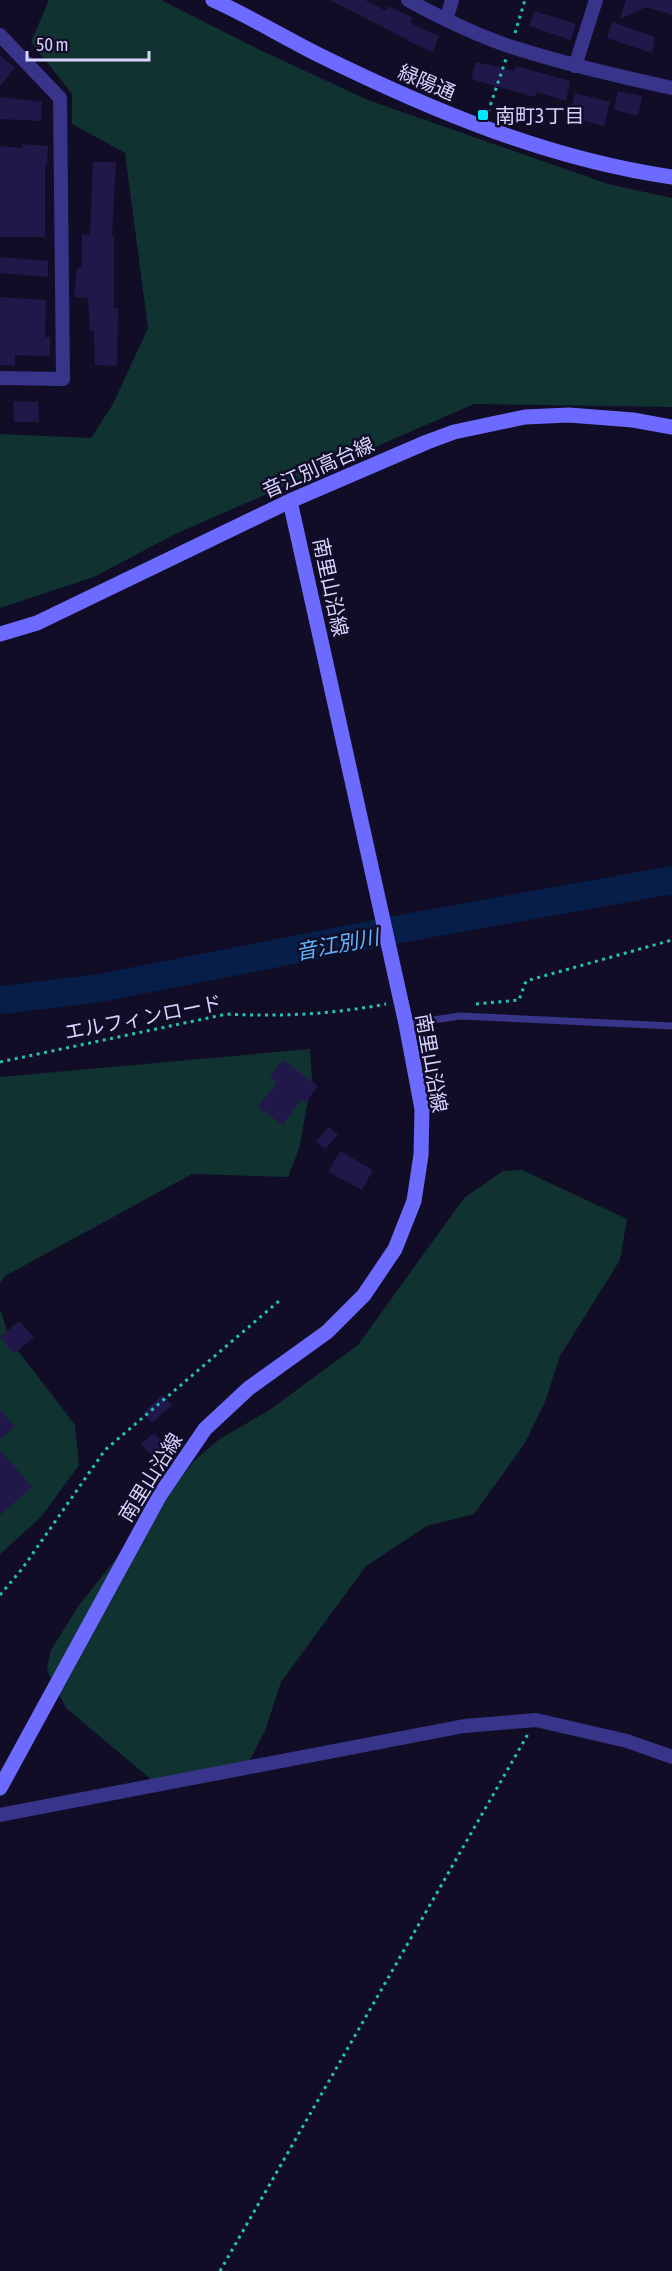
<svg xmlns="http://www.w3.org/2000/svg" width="672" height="2271" viewBox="0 0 672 2271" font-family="'Asap Condensed','Noto Sans JP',sans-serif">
  <rect width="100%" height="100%" fill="#110d27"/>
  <path fill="#103230" d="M 49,0 L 161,0 L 258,49 L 368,100 L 608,184 L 672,198 L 672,407 L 474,404 L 175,534 L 94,577 L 0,608 L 0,434 L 91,438 L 113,404 L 148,328 L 125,153 L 72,124 L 72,94 L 31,42 Z
    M 310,1049 L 312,1079 L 299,1149 L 288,1177 L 192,1174 L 5,1276 L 0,1283 L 0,1077 Z
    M 522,1170 L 627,1219 L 620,1260 L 560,1356 L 545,1402 L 525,1443 L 474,1514 L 427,1526 L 366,1566 L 281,1682 L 265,1731 L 242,1775 L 153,1781 L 66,1708 L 47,1670 L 51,1650 L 79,1605 L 195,1460 L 218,1440 L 268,1411 L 358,1345 L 464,1198 L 503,1171 Z
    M 0,1309 L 10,1340 L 75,1425 L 79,1465 L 41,1517 L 0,1554 Z"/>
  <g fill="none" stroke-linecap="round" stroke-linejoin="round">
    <path stroke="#061e48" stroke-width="28" d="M 0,1000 L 100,988 L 405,928 L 672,880"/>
  </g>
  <path fill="#21184a" d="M 330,0 L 365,0 L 386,11 L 388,6 L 413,18 L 410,23 L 439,36 L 433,52 L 408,41 L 408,40 Z
    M 626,0 L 672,0 L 672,15 L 646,7 L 620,19 Z
    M 534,11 L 576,24 L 571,40 L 529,26 Z
    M 612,22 L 655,37 L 652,53 L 607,38 Z
    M 0,55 L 15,68 L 0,86 Z
    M 476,62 L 514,71 L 516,66 L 570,81 L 566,101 L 537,92 L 535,97 L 471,79 Z
    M 618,91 L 642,96 L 638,116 L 614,110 Z
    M 575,93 L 610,102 L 604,126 L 569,117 Z
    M 0,97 L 42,102 L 41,121 L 0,119 Z
    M 21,144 L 48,146 L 47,165 L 45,165 L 45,237 L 0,237 L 0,146 L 22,148 Z
    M 93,162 L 116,162 L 112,235 L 114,235 L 114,308 L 118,308 L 117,366 L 95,365 L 94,331 L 90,331 L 88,298 L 74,297 L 77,268 L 82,268 L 82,234 L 90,235 Z
    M 0,257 L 48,261 L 48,277 L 0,273 Z
    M 0,297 L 46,300 L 45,337 L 50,337 L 50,356 L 15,355 L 15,366 L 0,365 Z
    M 13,401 L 38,402 L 39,422 L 14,422 Z
    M 283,1060 L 318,1086 L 305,1103 L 301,1100 L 283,1125 L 258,1107 L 277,1082 L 270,1077 Z
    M 329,1127 L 338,1135 L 325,1149 L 316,1141 Z
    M 340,1151 L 373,1170 L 362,1190 L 328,1172 Z
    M 19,1321 L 34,1337 L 14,1354 L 0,1337 Z
    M 162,1395 L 172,1405 L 152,1423 L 143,1413 Z
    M 0,1409 L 15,1427 L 0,1439 Z
    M 154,1433 L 171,1452 L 158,1463 L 141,1444 Z
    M 0,1450 L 32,1487 L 0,1515 Z"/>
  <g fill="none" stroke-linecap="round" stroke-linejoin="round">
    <path stroke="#25c2b7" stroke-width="3" stroke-dasharray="3 4.5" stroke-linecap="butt" d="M 515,33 L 525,0
      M 488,112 L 506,59
      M 476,1004 L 519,1000 L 526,981 L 672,940
      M 0,1062 L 227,1014 C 281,1017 333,1014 386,1004
      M 0,1595 L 22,1569 L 105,1450 L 279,1301
      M 220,2271 L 528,1734"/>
    <path stroke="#37348a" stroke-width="7" d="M 406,1024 L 460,1016 L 672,1026"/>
    <path stroke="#37348a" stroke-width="14" d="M 408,0 C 441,18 476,35 512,47 C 565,64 618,76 672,88
      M 446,20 L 452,0
      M 0,35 L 60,98 L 63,379 L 0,378
      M 575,66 L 596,0
      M 0,1815 L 464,1726 L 536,1720 L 627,1741 L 672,1757"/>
    <path stroke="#6d6aff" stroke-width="15" d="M 213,0 C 249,16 283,37 319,55 C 431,110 547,159 672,177
      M 0,634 L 37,623 L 290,501 L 427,442 L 454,432 L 525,417 L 569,415 L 633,420 L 672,427
      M 0,1788 L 160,1495 L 205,1429 L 249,1388 L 327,1332 L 364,1295 L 395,1249 L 414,1201 L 421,1155 L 422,1109 L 406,1024 L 290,501"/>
  </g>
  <rect fill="#00e7fe" stroke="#110d27" stroke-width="2" x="477" y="109" width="12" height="12" rx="3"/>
  <g text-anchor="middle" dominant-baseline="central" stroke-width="5" stroke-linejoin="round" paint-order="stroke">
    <g font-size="20" fill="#d8d3ff" stroke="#110d27">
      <text transform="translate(427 82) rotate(23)">緑陽通</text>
      <text transform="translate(318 467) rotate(-24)">音江別高台線</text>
      <text transform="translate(331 587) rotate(78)">南里山沿線</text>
      <text transform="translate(143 1017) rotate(-11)">エルフィンロード</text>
      <text transform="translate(432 1063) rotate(80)">南里山沿線</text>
      <text transform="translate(150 1477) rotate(-58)">南里山沿線</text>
    </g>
    <g font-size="20" fill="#d8d3ff" stroke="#110d27" text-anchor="start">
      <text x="495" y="115">南町3丁目</text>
    </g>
    <g font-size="21" font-style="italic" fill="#61b7ff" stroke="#110d27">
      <text transform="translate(337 944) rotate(-11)">音江別川</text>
    </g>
  </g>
  <path d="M27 51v9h122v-9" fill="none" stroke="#d8d3ff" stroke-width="3"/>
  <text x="36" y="51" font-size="18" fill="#d8d3ff" stroke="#110d27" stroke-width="4.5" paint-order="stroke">50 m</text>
</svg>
